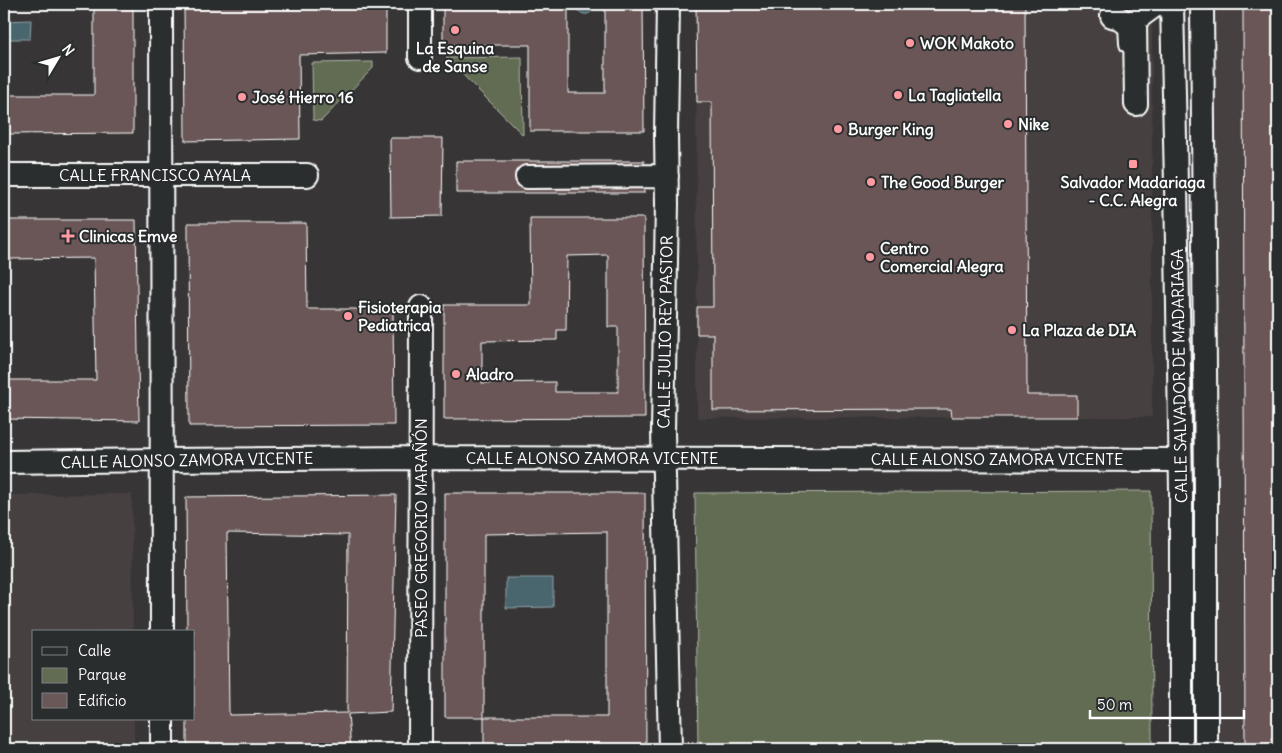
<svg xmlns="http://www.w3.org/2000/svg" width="1282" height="753" viewBox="0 0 1282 753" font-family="Delius,sans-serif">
  <rect width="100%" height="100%" fill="#373536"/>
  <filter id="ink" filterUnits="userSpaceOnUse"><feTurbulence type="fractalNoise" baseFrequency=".02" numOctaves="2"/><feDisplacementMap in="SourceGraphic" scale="10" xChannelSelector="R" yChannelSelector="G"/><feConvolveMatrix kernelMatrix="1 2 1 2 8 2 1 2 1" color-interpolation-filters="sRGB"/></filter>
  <g filter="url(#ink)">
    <path fill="#463f40" d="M 696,4 L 1152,4 L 1152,417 L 697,418 Z
      M 1214,4 L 1278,4 L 1278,749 L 1216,749 Z
      M 132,494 L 133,632 L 34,632 L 34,719 L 134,719 L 134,749 L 4,749 L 4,495 Z"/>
    <path fill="#626c53" stroke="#b0b6a9" d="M 522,57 L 523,135 L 446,58 Z
      M 373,62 L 373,68 L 321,121 L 313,120 L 312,63 Z
      M 1151,491 L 1152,749 L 698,749 L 695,493 Z"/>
    <path fill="#4a656e" stroke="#92a3a8" d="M 563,4 L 596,4 C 586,27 576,4 563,4 Z
      M 31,20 L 30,39 L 4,39 L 4,21 Z
      M 506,578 L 553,578 L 553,607 L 506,608 Z"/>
    <path fill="#6a5757" stroke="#fff" fill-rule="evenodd" d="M 94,4 L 133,4 L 133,133 L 4,134 L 4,95 L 94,95 Z
      M 184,4 L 386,4 L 386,53 L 299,55 L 300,139 L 185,141 Z
      M 443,4 L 481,4 L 481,7 L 568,7 L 568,93 L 605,93 L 605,4 L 643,4 L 644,131 L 530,131 L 530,45 L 443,45 Z
      M 696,4 L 1025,4 L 1027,395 L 1077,395 L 1077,417 L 952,417 L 951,409 L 713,410 L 713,334 L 697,334 L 697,307 L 713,307 L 712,102 L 697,102 Z
      M 1243,4 L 1278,4 L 1278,749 L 1245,749 Z
      M 390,138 L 443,138 L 442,216 L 391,217 Z
      M 456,161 L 644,161 L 644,193 L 456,193 Z
      M 530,218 L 644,218 L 645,418 L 444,419 L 444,305 L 531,305 ZM 608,255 L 608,327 L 618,327 L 618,392 L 555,392 L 555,382 L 482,383 L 482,341 L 557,340 L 557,330 L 566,330 L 567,256 Z
      M 4,220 L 136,220 L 139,421 L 4,419 L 4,380 L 96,380 L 94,258 L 4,259 Z
      M 188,223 L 306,223 L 307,309 L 393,309 L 394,425 L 189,426 Z
      M 445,493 L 645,493 L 646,749 L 484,749 L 484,717 L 445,717 ZM 607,532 L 607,717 L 484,717 L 484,534 Z
      M 396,495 L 391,712 L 348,714 L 351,749 L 187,749 L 187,719 L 194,719 L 194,632 L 187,632 L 186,497 ZM 227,533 L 348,535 L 347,713 L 229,715 Z
      M 4,706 L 8,706 L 8,749 L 4,749 Z"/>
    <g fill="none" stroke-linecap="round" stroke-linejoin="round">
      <g stroke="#fff" stroke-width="26">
        <path id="minor" d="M 161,4 L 162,632
          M 668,4 L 666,134 L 667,204 L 663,431 L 670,749
          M 1172,4 L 1176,184 L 1181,490 L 1181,749
          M 1202,4 L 1206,490 L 1206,749
          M 1112,16 L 1119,18 L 1130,26 L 1131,43
          M 420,57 L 420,4
          M 1136,104 L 1135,20 L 1157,4
          M 4,175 L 307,175
          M 527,177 L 667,176
          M 4,462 L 162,460 L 421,458 L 1180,460
          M 162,719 L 162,749
          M 420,749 L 421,307"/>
      </g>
      <use href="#minor" stroke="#2a2d2e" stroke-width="22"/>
    </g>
  </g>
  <g fill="#ff9aa2" stroke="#2a2d2e" stroke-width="2">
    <circle cx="455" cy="30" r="5"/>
    <circle cx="910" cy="43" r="5"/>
    <circle cx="898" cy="95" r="5"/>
    <circle cx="242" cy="97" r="5"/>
    <circle cx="1008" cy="124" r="5"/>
    <circle cx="838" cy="129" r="5"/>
    <rect x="1128" y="159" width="10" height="10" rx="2.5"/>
    <circle cx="871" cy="182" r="5"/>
    <path d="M65.5 228.5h5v5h5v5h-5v5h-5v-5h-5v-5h5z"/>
    <circle cx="870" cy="257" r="5"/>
    <circle cx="348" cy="316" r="5"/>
    <circle cx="1012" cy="330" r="5"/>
    <circle cx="456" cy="374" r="5"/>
  </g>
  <g text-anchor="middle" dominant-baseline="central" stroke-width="4" stroke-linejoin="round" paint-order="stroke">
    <g font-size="16" font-weight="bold" fill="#fff" stroke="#2a2d2e" text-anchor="start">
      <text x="920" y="43">WOK Makoto</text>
      <text x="455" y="48" text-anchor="middle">La Esquina<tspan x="455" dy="18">de Sanse</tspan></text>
      <text x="908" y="95">La Tagliatella</text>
      <text x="252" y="97">José Hierro 16</text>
      <text x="1018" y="124">Nike</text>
      <text x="848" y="129">Burger King</text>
      <text x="881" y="182">The Good Burger</text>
      <text x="1133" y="182" text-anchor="middle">Salvador Madariaga<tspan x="1133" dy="18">- C.C. Alegra</tspan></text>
      <text x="79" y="236">Clinicas Emve</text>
      <text x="880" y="248">Centro<tspan x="880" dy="18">Comercial Alegra</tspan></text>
      <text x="358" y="307">Fisioterapia<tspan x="358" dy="18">Pediatrica</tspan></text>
      <text x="1022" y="330">La Plaza de DIA</text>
      <text x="466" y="374">Aladro</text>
    </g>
    <g font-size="16" fill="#fff" stroke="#2a2d2e">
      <text x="155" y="175">CALLE FRANCISCO AYALA</text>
      <text transform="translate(665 332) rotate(-89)">CALLE JULIO REY PASTOR</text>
      <text transform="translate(1179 376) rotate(-91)">CALLE SALVADOR DE MADARIAGA</text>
      <text x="592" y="458">CALLE ALONSO ZAMORA VICENTE</text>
      <text x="997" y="459">CALLE ALONSO ZAMORA VICENTE</text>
      <text transform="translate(187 460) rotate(-1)">CALLE ALONSO ZAMORA VICENTE</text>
      <text transform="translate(421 528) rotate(-90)">PASEO GREGORIO MARAÑÓN</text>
    </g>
  </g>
  <rect width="1282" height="753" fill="none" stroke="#2a2d2e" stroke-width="20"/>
  <rect x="10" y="10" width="1262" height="733" fill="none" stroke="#fff" stroke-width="2" filter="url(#ink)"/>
  <rect x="32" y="630" width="162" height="90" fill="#2a2d2e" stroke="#7f8182"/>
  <rect x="42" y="647" width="25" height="8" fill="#2a2d2e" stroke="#7f8182"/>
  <text x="78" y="656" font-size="15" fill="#ffffff">Calle</text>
  <rect x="42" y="668" width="25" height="15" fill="#626c53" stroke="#7f8182"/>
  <text x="78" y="680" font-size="15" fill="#ffffff">Parque</text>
  <rect x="42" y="693" width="25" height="15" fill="#6a5757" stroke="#7f8182"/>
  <text x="78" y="706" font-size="15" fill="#ffffff">Edificio</text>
  <g transform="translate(58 58) rotate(52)" stroke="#2a2d2e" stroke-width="4" paint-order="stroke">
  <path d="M0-4L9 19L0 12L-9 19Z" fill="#ffffff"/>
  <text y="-8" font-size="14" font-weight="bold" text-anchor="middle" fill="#ffffff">N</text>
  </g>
  <path d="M1090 710v8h154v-8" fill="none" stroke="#ffffff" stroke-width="2.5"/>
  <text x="1097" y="710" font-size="15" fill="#ffffff" stroke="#2a2d2e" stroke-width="4" paint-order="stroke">50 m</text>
</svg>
